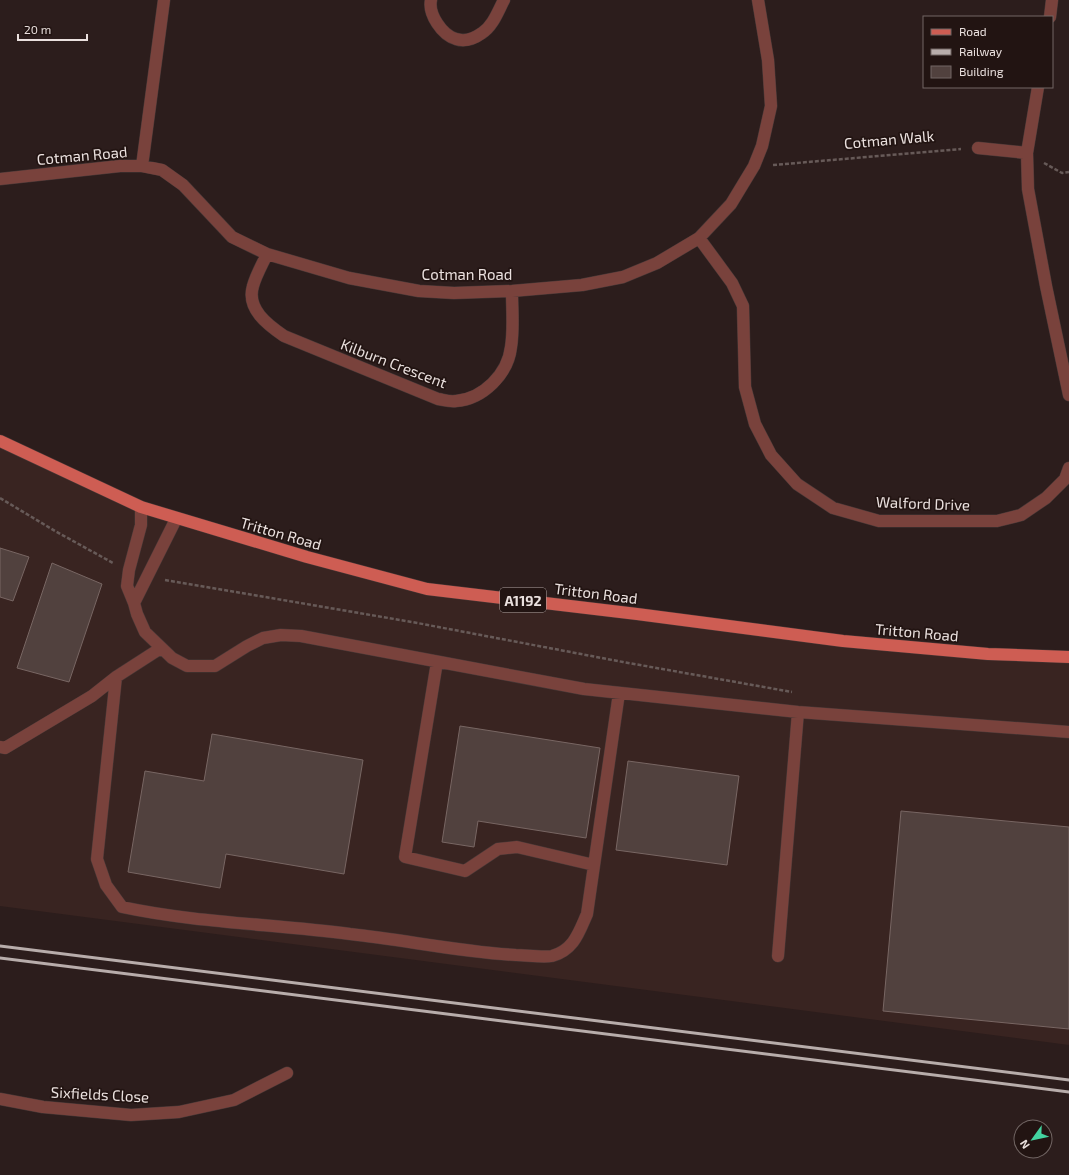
<svg xmlns="http://www.w3.org/2000/svg" width="1069" height="1175" viewBox="0 0 1069 1175" font-family="'Exo 2',sans-serif">
  <rect width="100%" height="100%" fill="#2c1d1c"/>
  <path fill="#392421" d="M 0,441 L 141,507 L 427,589 L 843,641 L 1069,657 L 1069,1045 L 0,906 Z"/>
  <path fill="#51413e" stroke="#786663" d="M 0,548 L 29,557 L 13,601 L 0,597 Z
    M 52,563 L 102,584 L 69,682 L 17,668 Z
    M 460,726 L 600,748 L 586,838 L 478,821 L 474,847 L 442,842 Z
    M 212,734 L 363,760 L 344,874 L 226,854 L 220,888 L 128,872 L 145,771 L 204,781 Z
    M 628,761 L 739,776 L 727,865 L 616,850 Z
    M 901,811 L 1069,827 L 1069,1029 L 883,1011 Z"/>
  <g fill="none" stroke-linecap="round" stroke-linejoin="round">
    <g stroke="#473837" stroke-width="13">
      <path id="minor" d="M 431,0 C 428,14 442,35 456,39 C 465,42 475,38 482,33 C 493,26 498,11 504,0
        M 1050,17 L 1052,0
        M 1038,87 L 1027,153 L 1028,189 L 1046,286 L 1069,395
        M 978,148 L 1027,153
        M 142,166 L 164,0
        M 0,179 L 120,166 L 142,166 L 162,170 L 183,185 L 232,237 L 267,254 L 349,278 L 419,291 L 454,293 L 512,291 L 582,285 L 623,277 L 657,263 L 699,238 L 731,204 L 754,166 L 762,146 L 771,106 L 768,60 L 758,0
        M 699,238 L 732,283 L 743,306 L 745,387 L 755,424 L 771,455 L 797,484 L 833,508 L 879,521 L 997,521 L 1021,515 L 1046,498 L 1065,479 L 1069,468
        M 267,254 C 262,265 256,275 253,286 C 246,309 268,325 284,336 L 438,399 C 444,400 450,402 456,401 C 483,399 508,374 511,347 C 514,329 512,310 512,291
        M 141,507 L 141,525 L 129,570 L 127,586 L 134,603 L 137,614 L 145,632 L 172,658 L 187,666 L 215,666 L 247,646 L 263,638 L 281,635 L 301,636 L 584,689 L 798,712 L 1069,732
        M 134,603 L 176,519
        M 437,662 L 405,857 L 465,871 L 498,849 L 517,847 L 594,865
        M 116,677 L 97,859 L 106,885 L 122,907 C 197,923 274,924 350,934 C 406,940 460,952 516,955 C 526,955 543,958 552,956 C 574,950 579,932 587,914 L 619,693
        M 0,747 L 5,748 L 92,696 L 116,677 L 161,648
        M 778,956 L 798,712
        M 0,1099 L 43,1107 L 131,1115 L 179,1112 L 234,1100 L 287,1073"/>
    </g>
    <g stroke="#473837" stroke-width="13">
      <path id="major" d="M 0,441 L 141,507 L 307,557 L 427,589 L 637,614 L 843,641 L 988,654 L 1069,657"/>
    </g>
    <path stroke="#675a58" stroke-width="2.5" stroke-dasharray="4 2" stroke-linecap="butt" d="M 1044,163 L 1062,173 L 1069,172
      M 773,165 L 961,149
      M 0,498 L 55,531 L 113,563
      M 165,580 L 412,622 L 623,662 L 792,692"/>
    <use href="#minor" stroke="#79423c" stroke-width="12"/>
    <use href="#major" stroke="#ce5d53" stroke-width="12"/>
    <path stroke="#b8adab" stroke-width="3" d="M 0,946 L 1069,1080
      M 0,958 L 1069,1092"/>
  </g>
  <g text-anchor="middle" dominant-baseline="central" stroke-width="3.5" stroke-linejoin="round" paint-order="stroke">
    <rect fill="#221412" stroke="#aea3a1" stroke-width="1" x="500" y="588" width="46" height="24" rx="3"/>
    <g font-size="14" font-weight="bold" fill="#eae0de">
      <text x="523" y="600">A1192</text>
    </g>
    <g font-size="15" fill="#eae0de" stroke="#221412">
      <text transform="translate(889 139) rotate(-5)">Cotman Walk</text>
      <text transform="translate(82 155) rotate(-5)">Cotman Road</text>
      <text x="467" y="274">Cotman Road</text>
      <text transform="translate(394 363) rotate(21)">Kilburn Crescent</text>
      <text transform="translate(923 503) rotate(2)">Walford Drive</text>
      <text transform="translate(281 533) rotate(16)">Tritton Road</text>
      <text transform="translate(596 593) rotate(7)">Tritton Road</text>
      <text transform="translate(917 632) rotate(5)">Tritton Road</text>
      <text transform="translate(100 1094) rotate(3)">Sixfields Close</text>
    </g>
  </g>
  <rect x="923" y="16" width="130" height="72" fill="#221412" stroke="#726664"/>
  <rect x="931" y="29" width="20" height="6" fill="#ce5d53" stroke="#726664"/>
  <text x="959" y="36" font-size="12" fill="#eae0de">Road</text>
  <rect x="931" y="49" width="20" height="6" fill="#b8adab" stroke="#726664"/>
  <text x="959" y="56" font-size="12" fill="#eae0de">Railway</text>
  <rect x="931" y="66" width="20" height="12" fill="#51413e" stroke="#726664"/>
  <text x="959" y="76" font-size="12" fill="#eae0de">Building</text>
  <g transform="translate(1033 1139) rotate(237)"><circle r="19" fill="#221412" stroke="#726664"/>
  <path d="M0-3L7 15L0 10L-7 15Z" fill="#43d4a0"/>
  <text y="-6" font-size="11" font-weight="bold" text-anchor="middle" fill="#eae0de">N</text>
  </g>
  <path d="M18 34v6h69v-6" fill="none" stroke="#eae0de" stroke-width="2"/>
  <text x="24" y="34" font-size="12" fill="#eae0de" stroke="#221412" stroke-width="3" paint-order="stroke">20 m</text>
</svg>
